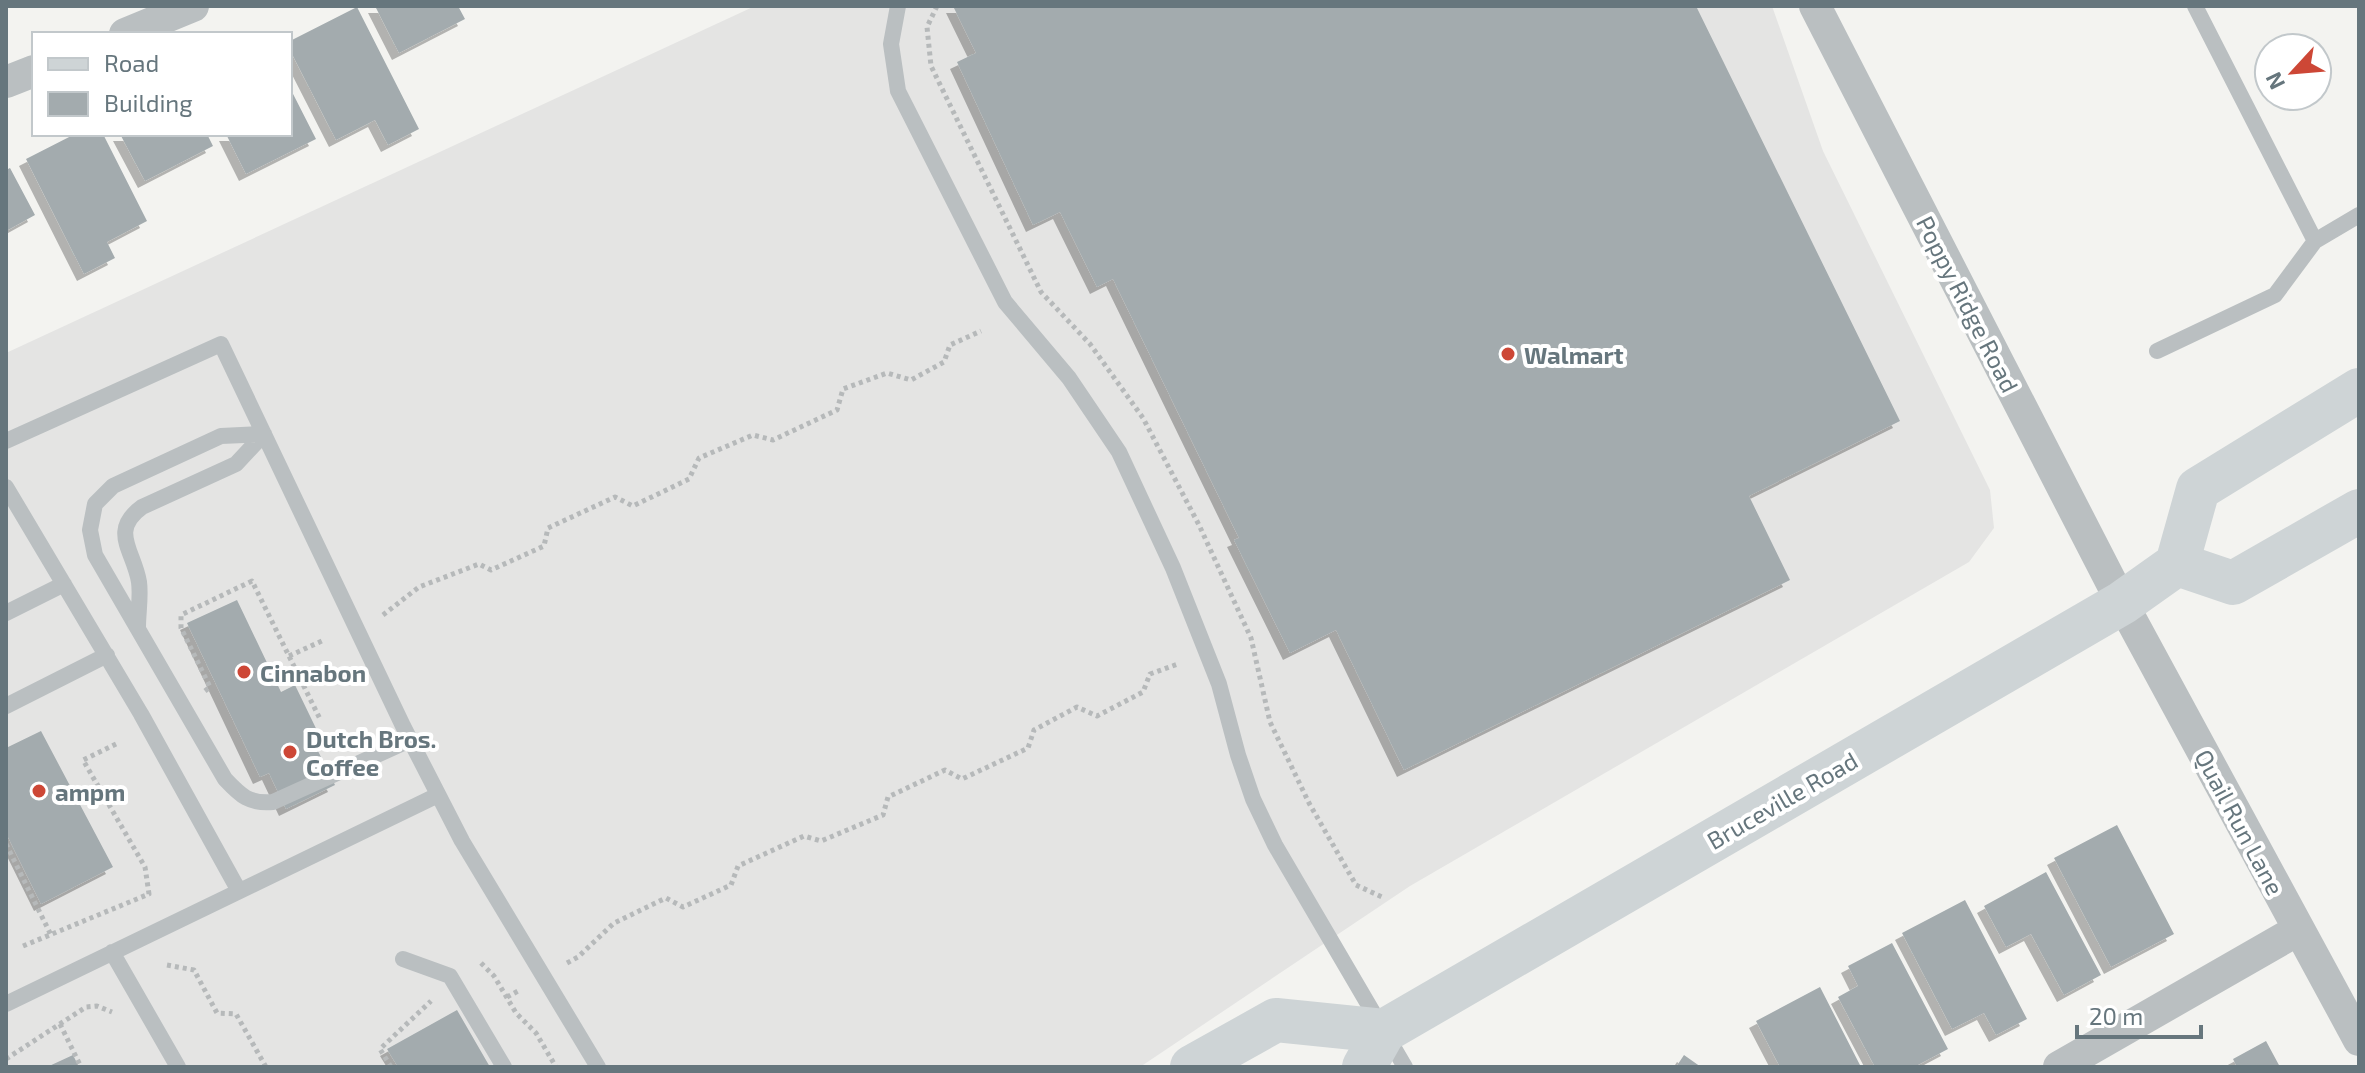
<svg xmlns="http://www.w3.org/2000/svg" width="2365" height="1073" viewBox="0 0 2365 1073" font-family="'Exo 2',sans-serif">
  <defs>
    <filter id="shadow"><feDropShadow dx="-7" dy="7" stdDeviation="0" flood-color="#0004"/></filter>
  </defs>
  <rect width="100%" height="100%" fill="#f3f3f0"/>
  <path fill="#e4e4e3" d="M 755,6 L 1772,6 L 1823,151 L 1990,490 L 1994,528 L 1969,562 L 1410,886 L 1140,1067 L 6,1067 L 6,353 Z"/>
  <path fill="#a3abae" filter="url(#shadow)" d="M 375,6 L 458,6 L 465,19 L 399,53 Z
    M 953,6 L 1696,6 L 1900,421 L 1749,496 L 1790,580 L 1404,770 L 1336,630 L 1290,653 L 1234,540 L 1239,538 L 1113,279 L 1097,287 L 1060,212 L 1033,225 L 957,62 L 976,53 Z
    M 357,7 L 419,129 L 388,145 L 375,120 L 336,140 L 290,50 L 290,41 Z
    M 290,88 L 316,139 L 246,174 L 226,134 L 290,134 Z
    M 75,134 L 103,134 L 147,221 L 107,242 L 115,258 L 84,274 L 26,159 Z
    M 120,134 L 207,134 L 213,146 L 145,181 Z
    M 10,168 L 35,215 L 6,231 L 6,170 Z
    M 237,600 L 281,692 L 295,685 L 325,747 L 318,751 L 335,785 L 286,809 L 269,773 L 260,777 L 187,623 Z
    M 41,731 L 113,867 L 41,904 L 6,833 L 6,748 Z
    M 2117,825 L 2174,934 L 2111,967 L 2054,858 Z
    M 2046,872 L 2101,975 L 2064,995 L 2031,934 L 2006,947 L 1984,906 Z
    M 1965,900 L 2027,1019 L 1996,1035 L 1984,1013 L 1952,1029 L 1902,933 Z
    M 1892,943 L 1948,1049 L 1914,1067 L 1875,1067 L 1838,997 L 1858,986 L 1848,966 Z
    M 1820,987 L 1861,1067 L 1780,1067 L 1756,1021 Z
    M 457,1010 L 490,1067 L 398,1067 L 387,1049 Z
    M 2266,1041 L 2280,1067 L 2237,1067 L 2233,1059 Z
    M 73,1055 L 79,1067 L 47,1067 Z
    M 1684,1055 L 1701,1067 L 1676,1067 Z"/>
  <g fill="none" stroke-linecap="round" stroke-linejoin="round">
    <path stroke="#b6b9ba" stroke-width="5" stroke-dasharray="4 4" stroke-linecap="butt" d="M 937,6 L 927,27 L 931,66 L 1041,292 L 1090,344 L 1143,418 L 1199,525 L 1251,638 L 1270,722 L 1309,803 L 1356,885 L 1382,897
      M 383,615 L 419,587 L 479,564 L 491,570 L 544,546 L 548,528 L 615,497 L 633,506 L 689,479 L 699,458 L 753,435 L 773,440 L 837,410 L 843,389 L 887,373 L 911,380 L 944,362 L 950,345 L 981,331
      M 289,656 L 324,640
      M 205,691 L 210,687 L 181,628 L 181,615 L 252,581 L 320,719
      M 6,844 L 51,935
      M 23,946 L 149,894 L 145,867 L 83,760 L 118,743
      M 481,963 L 494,976 L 516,1013 L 536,1033 L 556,1067
      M 567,963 L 578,957 L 614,923 L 666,898 L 683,907 L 731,885 L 738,866 L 804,836 L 821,841 L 883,815 L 888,797 L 945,770 L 962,779 L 1028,748 L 1034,730 L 1077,707 L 1097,716 L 1143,692 L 1150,674 L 1178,664
      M 167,965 L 194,970 L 217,1013 L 236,1014 L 266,1067
      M 507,997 L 520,990
      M 60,1024 L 81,1067
      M 6,1059 L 86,1007 L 97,1006 L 112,1012
      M 391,1067 L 380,1049 L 431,1001"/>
    <path stroke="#babfc1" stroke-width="16" d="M 898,6 L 891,44 L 898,91 L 1005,302 L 1069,378 L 1119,452 L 1173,568 L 1219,684 L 1238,755 L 1253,799 L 1275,845 L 1405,1067
      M 2195,6 L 2315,241
      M 2157,351 L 2275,295 L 2315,241 L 2359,215
      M 264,434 L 221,436 L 113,486 L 95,504 L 90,530 L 95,555 L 225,779 C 241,796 249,804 273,802 L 410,740
      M 6,441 L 221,344 L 403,726 L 462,841 L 598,1067
      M 6,487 L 141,714 L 239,891
      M 6,613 L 64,584
      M 138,627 C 138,613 141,596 139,582 C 134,551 109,531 142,507 L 236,464 L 264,434
      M 6,706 L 107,655
      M 112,952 L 178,1067
      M 403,959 L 450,976 L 504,1067
      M 6,1004 L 438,795"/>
    <path stroke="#babfc1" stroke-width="32" d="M 1815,6 L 2122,603 L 2359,1040
      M 125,34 L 193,6
      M 6,82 L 34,71
      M 2059,1067 L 2298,930"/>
    <path stroke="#ced4d6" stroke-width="44" d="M 2177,564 L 2233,583 L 2359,511
      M 1192,1067 L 1276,1020 L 1384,1031
      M 1364,1067 L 1384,1031 L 2122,603 L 2177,564 L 2198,489 L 2359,390"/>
  </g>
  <g fill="#cd4736" stroke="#fff" stroke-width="3">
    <circle cx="1508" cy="354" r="8"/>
    <circle cx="244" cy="672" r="8"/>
    <circle cx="290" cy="752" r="8"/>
    <circle cx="39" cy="791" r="8"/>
  </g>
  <g text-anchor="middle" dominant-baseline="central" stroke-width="8" stroke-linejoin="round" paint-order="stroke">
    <g font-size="24" fill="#66767d" stroke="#fff">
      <text transform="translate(1968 304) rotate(63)">Poppy Ridge Road</text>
      <text transform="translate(1782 800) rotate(-30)">Bruceville Road</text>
      <text transform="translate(2240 822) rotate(62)">Quail Run Lane</text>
    </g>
    <g font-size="24" font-weight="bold" fill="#66767d" stroke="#fff" text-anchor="start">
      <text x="1524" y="354">Walmart</text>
      <text x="260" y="672">Cinnabon</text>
      <text x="306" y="738">Dutch Bros.<tspan x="306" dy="28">Coffee</tspan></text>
      <text x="55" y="791">ampm</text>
    </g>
  </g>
  <rect width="2365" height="1073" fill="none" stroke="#66767d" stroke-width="16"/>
  <rect x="32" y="32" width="260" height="104" fill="#ffffff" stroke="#c2c8cb" stroke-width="2"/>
  <rect x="48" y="58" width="40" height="12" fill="#ced4d6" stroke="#c2c8cb" stroke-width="2"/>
  <text x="104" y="72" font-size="24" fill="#66767d">Road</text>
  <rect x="48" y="92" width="40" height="24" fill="#a3abae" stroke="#c2c8cb" stroke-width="2"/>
  <text x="104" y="112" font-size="24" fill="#66767d">Building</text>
  <g transform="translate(2293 72) rotate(244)"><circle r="38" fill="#ffffff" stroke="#c2c8cb" stroke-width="2"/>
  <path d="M0-6L14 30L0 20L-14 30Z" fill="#cd4736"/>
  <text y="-12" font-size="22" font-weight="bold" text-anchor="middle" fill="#66767d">N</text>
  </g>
  <path d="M2077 1025v12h124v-12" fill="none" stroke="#66767d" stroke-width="4"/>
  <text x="2089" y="1025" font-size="24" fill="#66767d" stroke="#ffffff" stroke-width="6" paint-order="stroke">20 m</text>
</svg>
